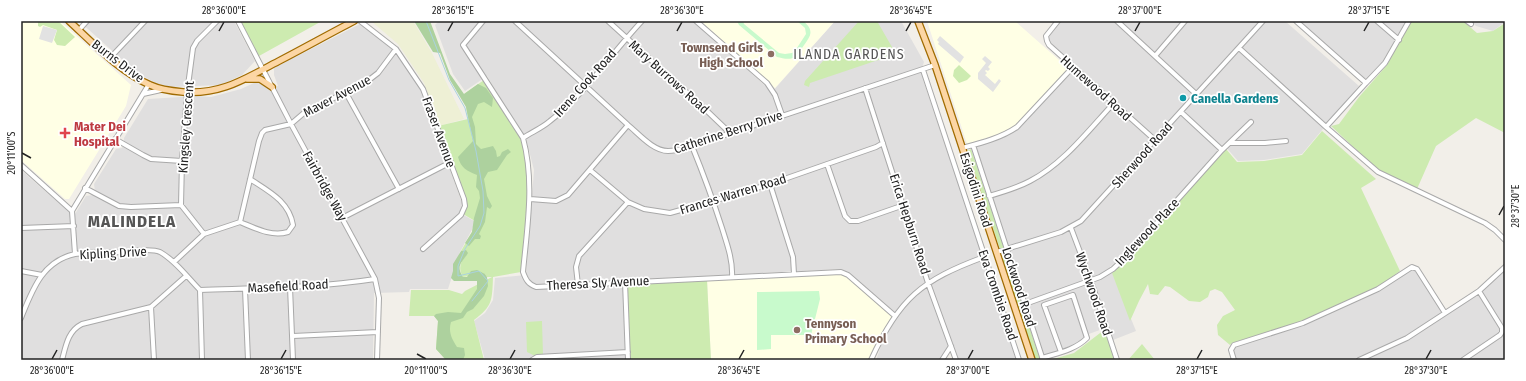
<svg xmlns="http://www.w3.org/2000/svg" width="1526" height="381" viewBox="0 0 1526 381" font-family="'Fira Sans Condensed',sans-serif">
  <rect width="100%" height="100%" fill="#f2efe9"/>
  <path fill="#e0dfdf" d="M 79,21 L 234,21 L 255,61 L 242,75 L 221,85 L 171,87 L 156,83 L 137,73 Z
    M 439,21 L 694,21 L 772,92 L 835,21 L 901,21 L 924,62 L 922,68 L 923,80 L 1018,360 L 959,360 L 952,342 L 941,360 L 876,360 L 881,346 L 898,315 L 842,269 L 624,280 L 627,360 L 485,360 L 474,321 L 485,313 L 493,300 L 495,278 L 526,275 L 534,170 L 526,139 L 487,76 L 465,91 L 453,74 L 435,25 Z
    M 1061,21 L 1285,21 L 1359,86 L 1302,154 L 1264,160 L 1238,161 L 1224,145 L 1127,252 L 1110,267 L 1136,331 L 1113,340 L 1108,327 L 1086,335 L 1086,337 L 1073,347 L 1043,356 L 976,146 L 1009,135 L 1019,128 L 1075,66 L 1049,41 L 1049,35 Z
    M 1298,21 L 1406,21 L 1381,64 L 1368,79 L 1363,78 Z
    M 1471,21 L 1505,21 L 1505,22 L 1493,31 L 1476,26 Z
    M 360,24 L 394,49 L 421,90 L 462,203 L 460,213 L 476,222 L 460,252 L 448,289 L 410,289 L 409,292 L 374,293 L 373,360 L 21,360 L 21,170 L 69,212 L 75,214 L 86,196 L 93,195 L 95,191 L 94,184 L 116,149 L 122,148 L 124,142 L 124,138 L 148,99 L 196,96 L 211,97 L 241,89 L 258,81 L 267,85 L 270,90 L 278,86 L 274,75 L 274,68 Z
    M 1411,268 L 1416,270 L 1445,314 L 1478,292 L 1505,269 L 1505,360 L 1235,360 L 1232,350 L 1234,346 L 1305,324 L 1379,290 Z"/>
  <path fill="#ffffe5" d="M 21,21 L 60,21 L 131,85 L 126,106 L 69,199 L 65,199 L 21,160 Z
    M 701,21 L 835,21 L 775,88 Z
    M 927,21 L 1015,21 L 1067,67 L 1066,72 L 1016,125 L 1008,131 L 967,144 Z
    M 840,273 L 847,276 L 893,316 L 871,360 L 711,360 L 707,278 Z"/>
  <path fill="#eef0d5" d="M 371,21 L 413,21 L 432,53 L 464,119 L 439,126 L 424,83 L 398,44 Z"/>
  <path fill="#cdebb0" d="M 38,21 L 58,21 L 75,37 L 65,46 L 57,45 L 54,40 L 57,30 L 43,25 L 40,27 L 38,26 Z
    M 240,21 L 322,21 L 259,56 Z
    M 859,21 L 877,21 L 896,54 L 810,83 L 809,87 L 804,85 L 805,81 Z
    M 1411,21 L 1463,21 L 1477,33 L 1493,31 L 1505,23 L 1505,133 L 1476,118 L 1436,146 L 1417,189 L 1378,170 L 1331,126 L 1339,124 L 1359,97 L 1387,65 Z
    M 959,65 L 971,76 L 967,80 L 959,83 L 953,76 L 954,70 Z
    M 484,80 L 521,138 L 525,153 L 527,174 L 527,200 L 521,272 L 493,277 C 492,300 493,306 474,320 L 484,360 L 446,360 L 436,349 L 438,321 L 434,316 L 409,316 L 411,290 L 449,290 L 462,294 L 465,291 L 492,277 L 487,277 L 485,274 L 463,277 C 458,269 460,262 466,256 L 466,250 L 461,251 L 472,232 L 475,221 L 463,214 L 466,206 L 438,126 L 468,119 L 464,94 Z
    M 1322,131 L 1376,179 L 1361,188 L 1400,271 L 1377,288 L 1302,321 L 1232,343 L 1230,345 L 1218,335 L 1217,325 L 1223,316 L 1235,310 L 1222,292 L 1215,289 L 1210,291 L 1208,297 L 1200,302 L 1189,301 L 1170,287 L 1165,286 L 1158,295 L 1150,294 L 1148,284 L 1139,301 L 1130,321 L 1112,273 L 1226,149 L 1237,162 L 1264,161 L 1302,155 Z
    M 971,149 L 1004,248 L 1000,249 L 967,151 Z
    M 1006,255 L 1040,360 L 1035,360 L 1001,257 Z
    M 707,280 L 711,360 L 628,360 L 626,287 L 631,284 Z
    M 542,321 L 543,355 L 535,356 L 527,352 L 526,322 Z
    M 1104,330 L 1115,360 L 1050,360 L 1074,353 Z
    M 1142,344 L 1155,360 L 1136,360 L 1134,358 L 1132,360 L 1128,360 Z"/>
  <path fill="#add19e" d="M 414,21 L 430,21 L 450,74 L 464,94 L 478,84 L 486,88 L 493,98 L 492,107 L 484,102 L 478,104 L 472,117 L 475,127 L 476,144 L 481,149 L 493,146 L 496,151 L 497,157 L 500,156 L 502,152 L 508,149 L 511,152 L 507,155 L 497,170 L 488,172 L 484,179 L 487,196 L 492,206 L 490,209 L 487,207 L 485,222 L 479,234 L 481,236 L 480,239 L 475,239 L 469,246 L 465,243 L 472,232 L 474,218 L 480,198 L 479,191 L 476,187 L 477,175 C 467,171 461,168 458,157 L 473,141 L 466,107 L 450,80 L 440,53 L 433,52 Z
    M 466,250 L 468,253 C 463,262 455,265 463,277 L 467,277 L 471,271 L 477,270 L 485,274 L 487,277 L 488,286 L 484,296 L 473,309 L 467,312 L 463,318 L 451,322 C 448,332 452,339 457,347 L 464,348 L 465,355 L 463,360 L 446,360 L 436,349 L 438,321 L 434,316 L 436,314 L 448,312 L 461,313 L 477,289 L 477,281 L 454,281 L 451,278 L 453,271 L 453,264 L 461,251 Z"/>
  <path fill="#c8facc" d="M 737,21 L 743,21 L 744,24 L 779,53 L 785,54 L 792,53 L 795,51 L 806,34 L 805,28 L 797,21 L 803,21 C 807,24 812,29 810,35 C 809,39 797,56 793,58 C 788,60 782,58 777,57 L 739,25 Z
    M 819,291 L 820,299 L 811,335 L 771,335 L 771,349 L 757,350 L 757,292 Z"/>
  <path fill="#e2e2e2" d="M 43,26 L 57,30 L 52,43 L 39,39 Z
    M 940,36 L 964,57 L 960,63 L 938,44 L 939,42 L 937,40 Z
    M 985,56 L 992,62 L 988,67 L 990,69 L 988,71 L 986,70 L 985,71 L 987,73 L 985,75 L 995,84 L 999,79 L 1001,81 L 993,92 L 978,79 L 978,73 L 986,63 L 982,59 Z"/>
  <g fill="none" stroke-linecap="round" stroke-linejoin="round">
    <path stroke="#aad3df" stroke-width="1" d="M 426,21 L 449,80 L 465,108 L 476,151 L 483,191 L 484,213 L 480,226 L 465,249 L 458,266 L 458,276 L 479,271 L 488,281 L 472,301"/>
    <g stroke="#a9a9a9" stroke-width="6">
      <path id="minor" d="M 238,21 L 291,124 L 375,279 L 379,298 L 377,360
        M 360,21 L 396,49 L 423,89 L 464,199 L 465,206 L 461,215 L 423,249
        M 483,21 L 463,45 L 523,138 C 535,182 527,228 523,272 C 526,280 528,284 536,287 L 841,272 L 848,275 L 895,316
        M 515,21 L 628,125 C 639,134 653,151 668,151 C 676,151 685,148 692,146 L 935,65
        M 608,21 L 706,110 L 730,133
        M 696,21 L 767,83 L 775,95 L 782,115
        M 1058,21 L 1046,36 L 1047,41 L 1049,45 L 1155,140
        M 1117,21 L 1196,94
        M 1377,21 L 1399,40
        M 1467,21 L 1471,24
        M 79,30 L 87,21
        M 1239,48 L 1326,127 L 1366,83 L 1296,21
        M 1155,56 L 1185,21
        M 110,58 L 145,21
        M 923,70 L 1019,360
        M 1366,83 L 1385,63 L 1409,21
        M 865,88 L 928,283 L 956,360
        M 346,93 L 399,189
        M 143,94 L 161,90
        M 1181,112 L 1222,150
        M 1326,127 L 1378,172 L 1485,223 L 1495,230 L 1505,240
        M 523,138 C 532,132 542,128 550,121 C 585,94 611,54 642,21
        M 115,139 L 143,155 L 151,159 L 182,161
        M 1230,143 L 1265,143 L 1286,141
        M 973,145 L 1043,360
        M 692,146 C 703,173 713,200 722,228 C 727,244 733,260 732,277
        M 962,148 C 981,143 1001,138 1017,127 L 1073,67
        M 827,164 L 845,216 L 850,221 L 858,221 L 904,205
        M 21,165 L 72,211
        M 590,170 L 628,202 L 644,209 L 670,213 L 713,201 L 770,184 L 876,147 L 883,143
        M 770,184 L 793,257 L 794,274
        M 85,188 L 119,206 L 131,207 L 181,205
        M 989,196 C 1003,192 1017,188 1030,181 C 1063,164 1088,131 1113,104
        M 530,199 L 556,201 L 568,195 L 628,125
        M 342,218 L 451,162
        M 240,222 C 255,228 271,237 288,232 L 293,225 C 289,201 268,191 250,179
        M 21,228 L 74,226
        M 1071,228 L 1091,281 L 1117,360
        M 204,234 L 181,205 L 182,161 L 187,93 L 193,48 L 197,41 L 217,21
        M 997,252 L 1061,232 L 1081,221 L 1263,21
        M 75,254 L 72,211 L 149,84
        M 174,262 L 204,234 L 240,222 L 259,141 L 262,133 L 265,130 L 291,124 L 305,112 L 365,83 L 378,73 L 396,49
        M 21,271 L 42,275
        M 625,282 L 628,360
        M 578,285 L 576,267 L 579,256 L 628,202
        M 290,287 L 293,360
        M 245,289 L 248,360
        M 200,290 C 258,288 317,288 375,279
        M 200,290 L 202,360
        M 1025,304 L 1100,277 L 1113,269 L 1129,254 L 1222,150 L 1251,122
        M 151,307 L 154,360
        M 21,318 C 32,291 42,261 75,254 C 88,252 107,253 121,252 C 131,251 152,248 160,252 C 176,261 188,278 200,290
        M 293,336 L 378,332
        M 1042,358 C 1058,353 1075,350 1087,338 L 1073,295 L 1044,305 L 1061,352
        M 62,360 C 66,345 68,331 82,324 L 151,307 L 186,276
        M 532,360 L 537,357 L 628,352
        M 871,360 C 899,298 922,280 984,257
        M 942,360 L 951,346
        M 1234,360 L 1231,350 L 1234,345 L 1303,323 L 1378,289 L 1412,267 L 1417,269 L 1445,313
        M 1359,360 L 1407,338 L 1479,291 L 1505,267
        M 1463,360 L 1500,335 L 1502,332 L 1502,328 L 1479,291"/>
    </g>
    <g stroke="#a06b00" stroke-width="8">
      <path id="major" d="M 69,21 C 94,44 119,71 150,85 C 161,90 171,91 183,92 C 222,95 246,78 279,61 C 304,48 329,34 354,21
        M 918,21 L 935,65 L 1032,360
        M 247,79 L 260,79 L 272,87"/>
    </g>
    <use href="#minor" stroke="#fff" stroke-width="4"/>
    <use href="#major" stroke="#fcd6a4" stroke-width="5.5"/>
  </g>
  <path fill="none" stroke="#222" stroke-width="1.5" d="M 219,31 L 224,22M 448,31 L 453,22M 677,31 L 682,22M 906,31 L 911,22M 1135,31 L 1140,22M 1364,31 L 1369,22M 22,153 L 31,158M 1499,215 L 1504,206M 417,354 L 426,359M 52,359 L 57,350M 281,359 L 286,350M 510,359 L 515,350M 739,359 L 744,350M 968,359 L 973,350M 1197,359 L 1202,350M 1426,359 L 1431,350"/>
  <g fill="#8d6e63" stroke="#fff" stroke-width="1.5">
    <circle cx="771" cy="54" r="4"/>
    <circle cx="797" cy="330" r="4"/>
  </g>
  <circle fill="#0f9aa8" stroke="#fff" stroke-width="1.5" cx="1183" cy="98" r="4"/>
  <path fill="#e0444e" stroke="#fff" stroke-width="1.5" d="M63 127h4v4h4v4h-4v4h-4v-4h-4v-4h4z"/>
  <g text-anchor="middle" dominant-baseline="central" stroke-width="3.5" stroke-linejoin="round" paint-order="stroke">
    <g font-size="13" font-weight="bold" fill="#785e54" stroke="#fff" text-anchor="end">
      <text x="763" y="47">Townsend Girls<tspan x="763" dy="15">High School</tspan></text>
      <text x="805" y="323" text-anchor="start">Tennyson<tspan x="805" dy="15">Primary School</tspan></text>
    </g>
    <g font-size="13" fill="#222" stroke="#fff">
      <text transform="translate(118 61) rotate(37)">Burns Drive</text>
      <text transform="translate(669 77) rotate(42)">Mary Burrows Road</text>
      <text transform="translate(585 83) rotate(-48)">Irene Cook Road</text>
      <text transform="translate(1096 88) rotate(42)">Humewood Road</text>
      <text transform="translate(337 96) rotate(-28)">Maver Avenue</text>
      <text transform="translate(186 127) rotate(-86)">Kingsley Crescent</text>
      <text transform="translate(439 132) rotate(70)">Fraser Avenue</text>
      <text transform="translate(728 132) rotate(-18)">Catherine Berry Drive</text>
      <text transform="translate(1142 155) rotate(-48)">Sherwood Road</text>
      <text transform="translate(325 186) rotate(61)">Fairbridge Way</text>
      <text transform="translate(976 190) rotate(72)">Esigodini Road</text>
      <text transform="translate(733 194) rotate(-17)">Frances Warren Road</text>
      <text transform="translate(910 224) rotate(72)">Erica Hepburn Road</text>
      <text transform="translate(1147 232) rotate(-47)">Inglewood Place</text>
      <text transform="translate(113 253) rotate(-3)">Kipling Drive</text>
      <text transform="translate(598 283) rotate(-3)">Theresa Sly Avenue</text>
      <text transform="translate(288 286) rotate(-3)">Masefield Road</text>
      <text transform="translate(1019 287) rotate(72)">Lockwood Road</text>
      <text transform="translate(1094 294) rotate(71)">Wychwood Road</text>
      <text transform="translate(998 295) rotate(71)">Eva Crombie Road</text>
    </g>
    <g font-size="13" font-weight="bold" fill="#0d838f" stroke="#fff" text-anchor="start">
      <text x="1191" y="98">Canella Gardens</text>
    </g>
    <g font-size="13" font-weight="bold" fill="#be3a42" stroke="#fff" text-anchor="start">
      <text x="74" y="126">Mater Dei<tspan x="74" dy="15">Hospital</tspan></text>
    </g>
    <g font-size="14" letter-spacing="1" fill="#555" stroke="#fff">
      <text x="849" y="54">ILANDA GARDENS</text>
    </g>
    <g font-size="17" font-weight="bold" letter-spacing="1" fill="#555" stroke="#fff">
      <text x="132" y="221">MALINDELA</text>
    </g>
  </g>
  <rect width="1526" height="381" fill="none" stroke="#ffffff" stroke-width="44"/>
  <rect x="22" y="22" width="1482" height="337" fill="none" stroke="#222" stroke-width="1.5"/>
  <g font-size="10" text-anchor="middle" fill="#222">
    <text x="224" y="14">28°36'00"E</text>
    <text x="453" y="14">28°36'15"E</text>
    <text x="682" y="14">28°36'30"E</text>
    <text x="911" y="14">28°36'45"E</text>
    <text x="1140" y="14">28°37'00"E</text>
    <text x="1369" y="14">28°37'15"E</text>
    <text transform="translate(11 153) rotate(-90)" y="4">20°11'00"S</text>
    <text transform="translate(1515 206) rotate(-90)" y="4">28°37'30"E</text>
    <text x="52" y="374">28°36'00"E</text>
    <text x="281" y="374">28°36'15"E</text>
    <text x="426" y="374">20°11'00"S</text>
    <text x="510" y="374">28°36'30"E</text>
    <text x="739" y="374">28°36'45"E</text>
    <text x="968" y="374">28°37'00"E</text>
    <text x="1197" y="374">28°37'15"E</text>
    <text x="1426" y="374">28°37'30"E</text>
  </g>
</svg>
